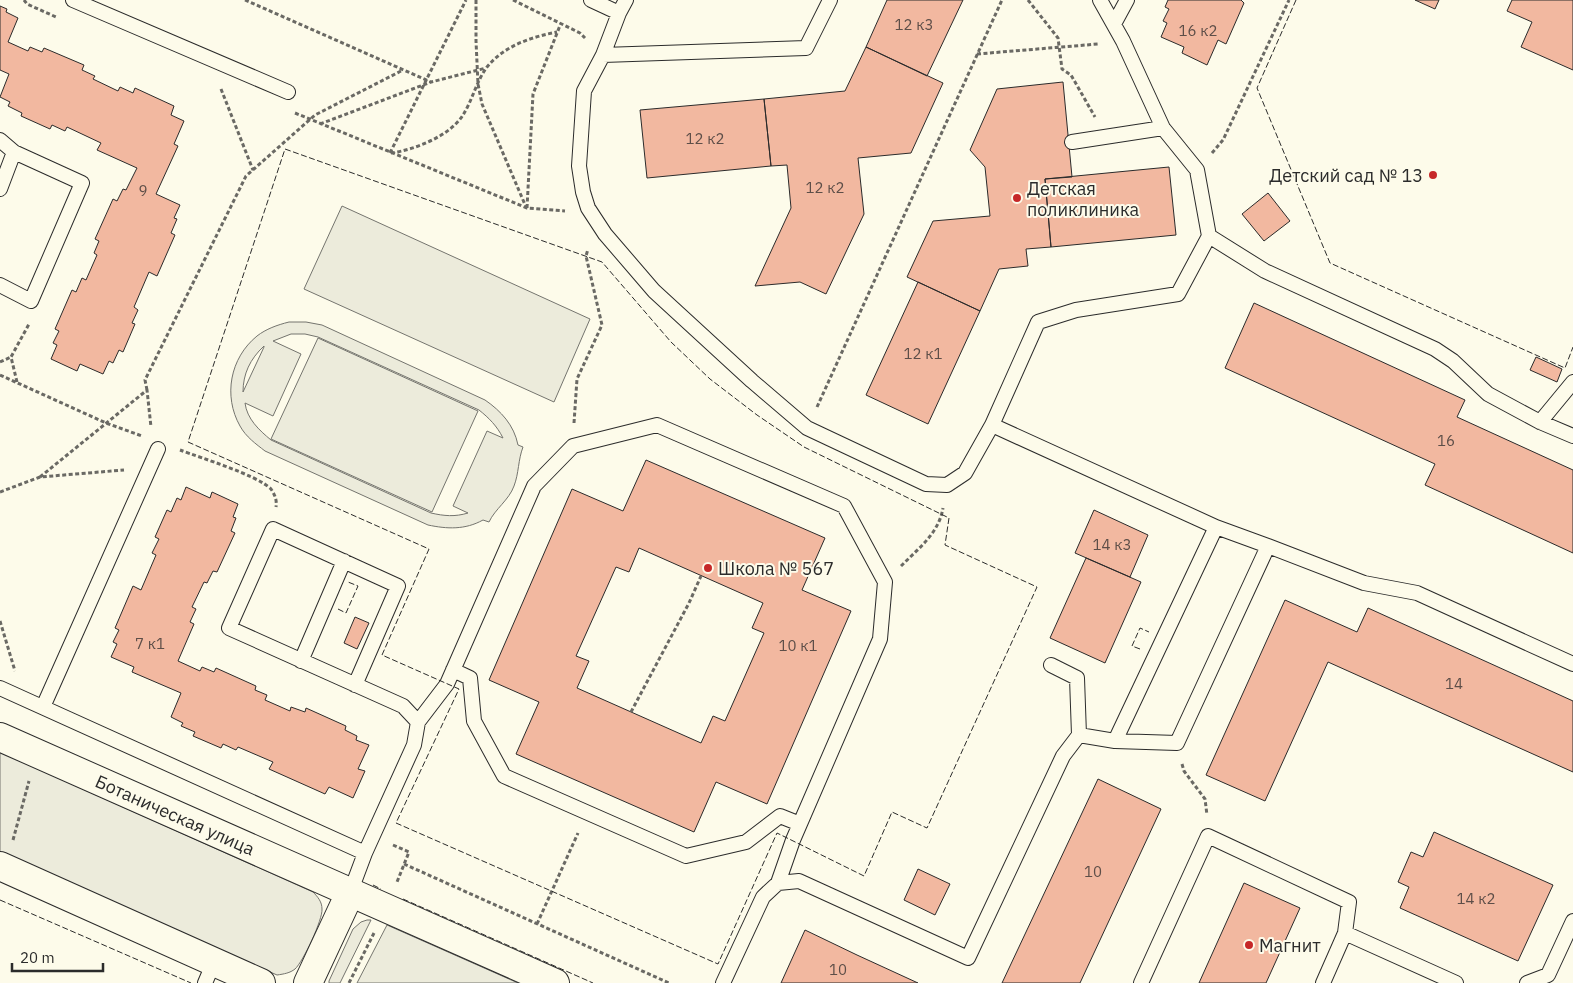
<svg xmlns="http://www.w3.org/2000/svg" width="1573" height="983" viewBox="0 0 1573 983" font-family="'IBM Plex Sans',sans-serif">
  <rect width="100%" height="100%" fill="#fdfbea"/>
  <path fill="#ecebdb" stroke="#74746e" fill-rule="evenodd" d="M 342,206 L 590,319 L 554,402 L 304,289 Z
    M 289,322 L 306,322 L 322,325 L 485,400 C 501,411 514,425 518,445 L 523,447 C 518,460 519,473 514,486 C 509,500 495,509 489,522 L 483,520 C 465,530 447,529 428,525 L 265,451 C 256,444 246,437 240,426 C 223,396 230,358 257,336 C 266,329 277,325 289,322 ZM 291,334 L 305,334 L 318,337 L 479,410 C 489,418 497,426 503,438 L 487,431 L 453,506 L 468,513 C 455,517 444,516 431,513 L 271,440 C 259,430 247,419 245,403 L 273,416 L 301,354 L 273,341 ZM 264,346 L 264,347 L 243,392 C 243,374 250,359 264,346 Z
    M 318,338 L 478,411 L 432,512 L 271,439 Z
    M 0,752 L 313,892 C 318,897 322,902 322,909 C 323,919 303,962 295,969 C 290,973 284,974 277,975 L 0,852 Z
    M 367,920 L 371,920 L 340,983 L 329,983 L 329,981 L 353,929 L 361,922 Z
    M 387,925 L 518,983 L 357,983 Z"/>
  <path fill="#f2b8a0" stroke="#2b2b2b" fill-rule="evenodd" d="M 887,0 L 963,0 L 927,76 L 866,47 Z
    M 1168,0 L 1241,0 L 1244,3 L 1226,44 L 1218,40 L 1207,65 L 1182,53 L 1184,47 L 1161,37 L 1167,23 L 1163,21 L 1169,9 L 1165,7 Z
    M 1415,0 L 1439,0 L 1435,9 Z
    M 1512,0 L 1573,0 L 1573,70 L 1521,47 L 1532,22 L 1507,11 Z
    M 0,6 L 7,9 L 6,12 L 18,18 L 8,42 L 28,51 L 30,47 L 42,52 L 44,48 L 84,65 L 82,70 L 95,76 L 93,79 L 118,91 L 120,87 L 133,93 L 135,88 L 174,106 L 171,115 L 184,121 L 174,144 L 178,146 L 156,194 L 180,205 L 174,218 L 177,219 L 171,233 L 175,235 L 157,276 L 149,272 L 134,307 L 138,310 L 132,323 L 135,324 L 123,352 L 119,350 L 113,363 L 109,361 L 103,374 L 80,364 L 77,371 L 51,359 L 57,345 L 53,343 L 59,331 L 55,329 L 72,290 L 76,292 L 82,278 L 86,280 L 97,255 L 94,253 L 99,241 L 95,239 L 113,199 L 117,201 L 123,189 L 126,190 L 137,168 L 97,150 L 101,143 L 67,127 L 65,131 L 52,125 L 50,129 L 21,116 L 22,113 L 8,106 L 10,102 L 0,97 L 9,74 L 0,70 Z
    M 866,47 L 943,83 L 911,153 L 858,158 L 864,214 L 826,294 L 800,282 L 755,286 L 791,208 L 787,165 L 771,166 L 764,99 L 845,91 Z
    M 1063,82 L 1072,177 L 1045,179 L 1051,247 L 1026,249 L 1028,266 L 999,269 L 980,311 L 907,277 L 933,221 L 990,216 L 985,167 L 970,150 L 997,89 Z
    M 764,99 L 771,166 L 647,178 L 640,110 Z
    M 1169,167 L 1176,235 L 1051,247 L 1045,179 Z
    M 1268,193 L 1290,221 L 1264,241 L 1242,214 Z
    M 918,282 L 980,311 L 928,424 L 866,395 Z
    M 1254,303 L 1465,400 L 1457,417 L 1573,470 L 1573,553 L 1425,485 L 1435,464 L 1225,368 Z
    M 1536,357 L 1562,369 L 1557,382 L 1530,370 Z
    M 646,460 L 825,538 L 802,590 L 851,611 L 767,804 L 716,782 L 694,832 L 516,754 L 539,702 L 489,680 L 572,489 L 623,511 ZM 639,548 L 763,603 L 752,628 L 764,633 L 725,721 L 713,716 L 701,743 L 577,688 L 589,661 L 576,656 L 616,567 L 629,572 Z
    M 186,487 L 210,498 L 212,492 L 238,504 L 233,517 L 236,518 L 231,531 L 235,533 L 217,572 L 213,571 L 207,583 L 204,582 L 192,607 L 196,609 L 190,622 L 194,624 L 178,661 L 200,671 L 202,667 L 214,672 L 216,668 L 256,686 L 255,690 L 267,695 L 265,700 L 290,711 L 291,707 L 305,712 L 306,708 L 346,726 L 345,730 L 357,736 L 356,740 L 369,745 L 358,769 L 365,771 L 353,798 L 329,787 L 325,794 L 269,769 L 273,762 L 238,747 L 236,750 L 223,744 L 221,748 L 193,736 L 195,732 L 181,726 L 183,723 L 171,717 L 181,693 L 132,672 L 134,667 L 111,657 L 117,644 L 113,642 L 119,630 L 115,628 L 133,586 L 141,590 L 156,555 L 152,553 L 159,539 L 155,537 L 167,510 L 171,512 L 177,498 L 181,500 Z
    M 1094,510 L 1148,535 L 1130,577 L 1075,553 Z
    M 1086,558 L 1141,582 L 1105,663 L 1050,638 Z
    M 1285,600 L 1357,632 L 1368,608 L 1573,701 L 1573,772 L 1328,662 L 1265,801 L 1206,775 Z
    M 355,617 L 369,623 L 357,649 L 344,643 Z
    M 1098,779 L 1161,809 L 1080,983 L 1002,983 Z
    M 1434,832 L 1553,885 L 1518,961 L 1400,908 L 1409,887 L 1398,882 L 1411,852 L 1423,857 Z
    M 918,869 L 950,884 L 935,915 L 904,900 Z
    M 1244,883 L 1300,908 L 1266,983 L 1199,983 Z
    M 805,930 L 857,955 L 918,983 L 781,983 Z"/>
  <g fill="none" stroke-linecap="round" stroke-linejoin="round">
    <g stroke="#2b2b2b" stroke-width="16">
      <path id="service" d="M 73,0 L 288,92
        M 591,0 L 619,13
        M 830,0 L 806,48 L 603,55 L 584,91 L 579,166 L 583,192 L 588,208 L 605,234 L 654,291 L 752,381 L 807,428 L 926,484 L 947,485 L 965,473 L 992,425
        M 1100,0 L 1123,41 L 1163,128 L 1197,170 L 1209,236 L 1178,294 L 1076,310 L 1038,322 L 992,425 L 1216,527
        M 1114,24 L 1127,0
        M 603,55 L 619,13 L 626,0
        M 0,140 L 14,152 L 82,183 L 31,301 L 0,285
        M 1072,142 L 1163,128
        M 0,189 L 14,152
        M 1209,236 L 1265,271 L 1435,349 L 1453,361 L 1488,394 L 1540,422 L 1573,436
        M 1540,422 L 1573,382
        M 301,661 L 344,561
        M 453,670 L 470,678 L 474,721 L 504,776 L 686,856 L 746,842 L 780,816 L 800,824
        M 0,688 L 365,853
        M 43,707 L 158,449
        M 418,722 L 447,684 L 534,486 L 573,446 L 657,425 L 844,506 L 885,582 L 880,639 L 793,840 L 778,883
        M 1079,735 L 1115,741 L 1177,743 L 1268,546 L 1364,583 L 1417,593 L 1573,664
        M 1115,741 L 1216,527 L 1268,546
        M 350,893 L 365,853 L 414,745 L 418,722 L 403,706 L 229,628 L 273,529 L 398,586 L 355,685
        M 205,983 L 214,962
        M 723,983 L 763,897 L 778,883 L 799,881 L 968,958 L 1063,756 L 1079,735 L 1077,678 L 1051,665
        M 1141,983 L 1208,836 L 1349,902 L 1345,933
        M 1323,983 L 1345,933 L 1456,983
        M 1527,983 L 1548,975 L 1573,921"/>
    </g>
    <g stroke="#2b2b2b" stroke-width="30">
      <path id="minor" d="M 0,737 L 555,983
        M 0,866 L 261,983
        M 308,983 L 350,893"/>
    </g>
    <path stroke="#6a6964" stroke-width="3" stroke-dasharray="4 2.5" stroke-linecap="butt" d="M 24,0 L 27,4 L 56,17
      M 245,0 L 431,82 L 486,68
      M 476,0 L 476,41 L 478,84 L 482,104 L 526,207
      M 513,0 L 580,33 L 585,38
      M 1028,0 L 1058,38 L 1062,69 L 1071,75 L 1095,117
      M 977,54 L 1098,44
      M 221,89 L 253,170
      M 295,113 L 527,208 L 565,211
      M 320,124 L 431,82
      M 390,153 L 466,0
      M 391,153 C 414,150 450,136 463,115 C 472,101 477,80 487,67 C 504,46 531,37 557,32
      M 1212,153 L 1223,140 L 1289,0
      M 527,208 L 533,94 L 561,23
      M 0,362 L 11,357
      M 0,375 L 106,423 L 142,436
      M 17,382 L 11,357 L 29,324
      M 147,390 L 145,380 L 246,176 L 315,115 L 403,70
      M 817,407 L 1002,0
      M 574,423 L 577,379 L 602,325 L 586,256 L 588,249
      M 180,450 C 201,458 257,475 271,489 C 275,495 277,500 276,507
      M 40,477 L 147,390 L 151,427
      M 0,492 L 40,477 L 124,470
      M 901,566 C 918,549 939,533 943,508
      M 0,621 L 15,671
      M 631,712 L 689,603 L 701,576
      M 1182,764 L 1184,771 L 1205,799 L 1207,815
      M 13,840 L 29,781
      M 393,845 L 409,852 L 397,882
      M 404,864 L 669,983
      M 537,924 L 578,833
      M 349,983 L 374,933"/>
    <use href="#service" stroke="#fdfbea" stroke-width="14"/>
    <use href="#minor" stroke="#fdfbea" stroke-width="28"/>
    <path stroke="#2b2b2b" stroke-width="1" stroke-dasharray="6 2.5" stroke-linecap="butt" d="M 1296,0 L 1257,88 L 1330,263 L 1565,368 L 1573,347
      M 285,149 L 602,262 L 671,342 L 710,379 L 757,415 L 804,447 L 949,518 L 945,545 L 1037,587 L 927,828 L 892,812 L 864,876 L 777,833 L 718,964 L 396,823 L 459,689 L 382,655 L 429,549 L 188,442 Z
      M 338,609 L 346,613 L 358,586 L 348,582
      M 1140,649 L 1132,646 L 1140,628 L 1149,632
      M 373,885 L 381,889
      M 403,899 L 593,983
      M 0,900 L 191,983"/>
  </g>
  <g fill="#c62828" stroke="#fdfbea" stroke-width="2">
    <circle cx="1433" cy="175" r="5"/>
    <circle cx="1017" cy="198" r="5"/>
    <circle cx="708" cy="568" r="5"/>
    <circle cx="1249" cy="945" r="5"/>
  </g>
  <g text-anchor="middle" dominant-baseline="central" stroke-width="4" stroke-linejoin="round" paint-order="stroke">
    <g font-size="15" fill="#5d4e48">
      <text x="914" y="24">12 к3</text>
      <text x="1198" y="30">16 к2</text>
      <text x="705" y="138">12 к2</text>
      <text x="825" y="187">12 к2</text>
      <text x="143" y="190">9</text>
      <text x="923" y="353">12 к1</text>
      <text x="1446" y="440">16</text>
      <text x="1112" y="544">14 к3</text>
      <text x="150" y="643">7 к1</text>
      <text x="798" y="645">10 к1</text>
      <text x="1454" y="683">14</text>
      <text x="1093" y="871">10</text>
      <text x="1476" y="898">14 к2</text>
      <text x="838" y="969">10</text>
    </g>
    <g font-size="18" fill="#2b2b2b" stroke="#fdfbea" text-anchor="start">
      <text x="1423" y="175" text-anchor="end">Детский сад № 13</text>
      <text x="1027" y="188">Детская<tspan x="1027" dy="21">поликлиника</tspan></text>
      <text x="718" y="568">Школа № 567</text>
      <text x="1259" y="945">Магнит</text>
    </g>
    <g font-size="18" fill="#2b2b2b" stroke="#fdfbea">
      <text transform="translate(175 815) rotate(24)">Ботаническая улица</text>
    </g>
  </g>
  <path d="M12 963v8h91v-8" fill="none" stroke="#2b2b2b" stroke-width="2.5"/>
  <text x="20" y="963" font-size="15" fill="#2b2b2b" stroke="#fdfbea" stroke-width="4" paint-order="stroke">20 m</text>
</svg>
